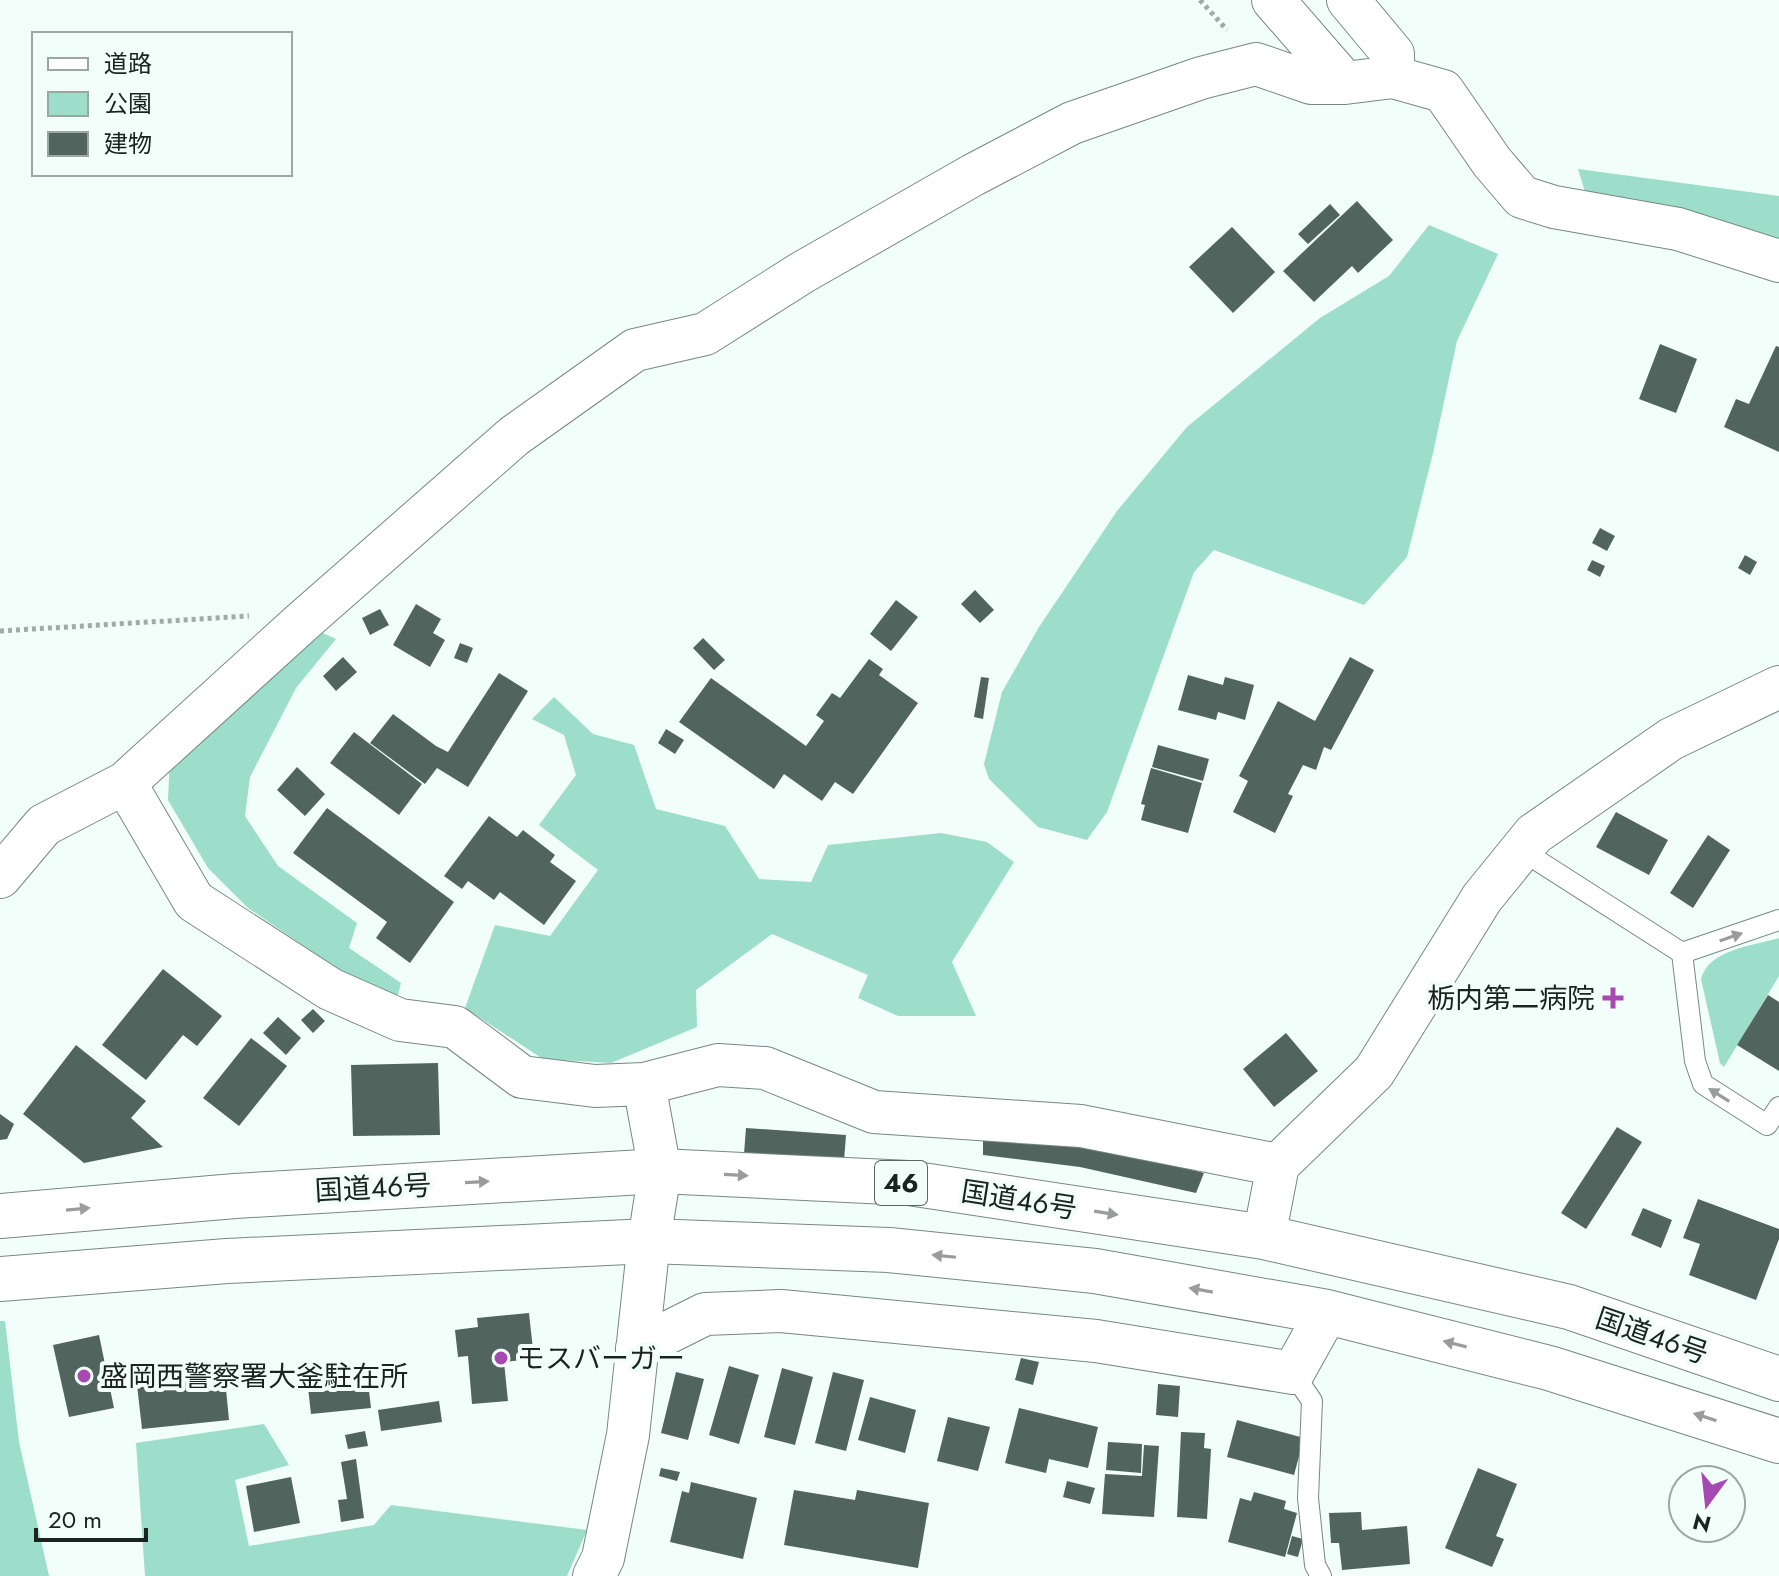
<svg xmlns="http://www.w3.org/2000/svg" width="1779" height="1576" viewBox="0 0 1779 1576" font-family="Jost,'Noto Sans JP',sans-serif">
  <rect width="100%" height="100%" fill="#f2fefa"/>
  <path fill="#9cdec9" d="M 1578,169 L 1779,196 L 1779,249 L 1585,192 Z
    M 1429,225 L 1498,254 L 1457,341 L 1433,453 L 1407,557 L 1364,605 L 1214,550 L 1194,572 L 1107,812 L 1087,840 L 1038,827 L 989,779 L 984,764 L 1002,692 L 1039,627 L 1117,511 L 1187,427 L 1320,318 L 1389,276 Z
    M 318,631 L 336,639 L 296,688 L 250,777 L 245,816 L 278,866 L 357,923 L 349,948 L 401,983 L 397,999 L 351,978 L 248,908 L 208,868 L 168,800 L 170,755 Z
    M 554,697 L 593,734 L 634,745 L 656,809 L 725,826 L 759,879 L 811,882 L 828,845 L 941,833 L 987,842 L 1014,862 L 952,962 L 976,1016 L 898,1016 L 858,998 L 868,975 L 772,934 L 696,990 L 697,1027 L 611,1063 L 543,1059 L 465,1008 L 495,925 L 550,936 L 598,870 L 539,825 L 576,775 L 564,735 L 532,719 Z
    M 1779,938 L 1779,976 L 1724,1067 L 1720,1063 L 1701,979 C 1709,949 1753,946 1779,938 Z
    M 0,1321 L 5,1321 L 19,1442 L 49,1576 L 0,1576 Z
    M 264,1424 L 289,1465 L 235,1480 L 249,1546 L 374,1525 L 391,1505 L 587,1530 L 567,1576 L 145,1576 L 136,1443 Z"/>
  <path fill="#52645e" d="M 1357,201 L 1393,240 L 1358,273 L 1352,266 L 1314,302 L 1283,271 Z
    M 1330,204 L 1340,215 L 1308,244 L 1298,234 Z
    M 1232,227 L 1275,272 L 1233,313 L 1189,267 Z
    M 1660,344 L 1697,359 L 1676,413 L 1639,399 Z
    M 1776,346 L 1779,347 L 1779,452 L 1724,427 L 1736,399 L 1749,404 Z
    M 1600,528 L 1615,536 L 1607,551 L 1592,543 Z
    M 1745,555 L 1757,562 L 1750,575 L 1738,568 Z
    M 1592,560 L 1605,566 L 1600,577 L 1587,570 Z
    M 975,590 L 994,610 L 980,623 L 961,604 Z
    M 896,600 L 918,617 L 891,651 L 870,634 Z
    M 416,604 L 441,619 L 433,633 L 445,640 L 430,667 L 393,645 Z
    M 380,609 L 389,625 L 370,635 L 362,618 Z
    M 703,638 L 725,660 L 714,670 L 693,648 Z
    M 460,643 L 473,648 L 467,663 L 454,658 Z
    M 343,657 L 357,672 L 336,691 L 323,676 Z
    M 1350,657 L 1374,670 L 1331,750 L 1324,747 L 1316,770 L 1303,765 L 1288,794 L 1293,796 L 1275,833 L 1233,812 L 1248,781 L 1239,776 L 1278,701 L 1315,721 Z
    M 869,659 L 883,669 L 879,675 L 918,703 L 853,794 L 835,782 L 822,801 L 784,774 L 774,789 L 679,722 L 711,678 L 806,746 L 824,721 L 816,715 L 832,693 L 840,698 Z
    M 499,673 L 528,691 L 468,787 L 437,768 L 425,784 L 370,743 L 393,714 L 436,746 L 448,752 Z
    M 1188,675 L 1223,685 L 1225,677 L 1254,685 L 1245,720 L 1218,712 L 1216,720 L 1178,710 Z
    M 981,677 L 989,678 L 983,719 L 974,717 Z
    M 666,729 L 684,740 L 675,754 L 658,743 Z
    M 354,732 L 422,784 L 399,815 L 330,763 Z
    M 1158,745 L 1209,759 L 1203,781 L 1152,767 Z
    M 297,767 L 325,794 L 305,816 L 277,790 Z
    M 1151,768 L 1202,783 L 1188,833 L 1141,820 L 1145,805 L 1141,804 Z
    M 327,808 L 454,902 L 410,963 L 376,938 L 387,922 L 293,853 Z
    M 1616,812 L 1668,840 L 1649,875 L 1596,847 Z
    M 489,816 L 517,837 L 523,830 L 555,855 L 550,862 L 576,881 L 544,925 L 500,892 L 494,900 L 468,881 L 462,889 L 444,876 Z
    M 1708,835 L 1730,850 L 1693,908 L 1670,893 Z
    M 163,969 L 222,1016 L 197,1046 L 183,1035 L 146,1080 L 102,1045 Z
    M 1768,995 L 1779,1002 L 1779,1071 L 1737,1045 Z
    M 313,1009 L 325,1021 L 313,1033 L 301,1020 Z
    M 278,1017 L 301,1038 L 286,1055 L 263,1033 Z
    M 1286,1033 L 1318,1071 L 1274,1107 L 1243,1069 Z
    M 251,1038 L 287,1066 L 239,1126 L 203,1098 Z
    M 76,1045 L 146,1101 L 131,1118 L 163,1147 L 84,1163 L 23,1114 Z
    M 438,1063 L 440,1135 L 353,1136 L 351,1065 Z
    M 0,1114 L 14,1124 L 7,1139 L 0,1140 Z
    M 1617,1127 L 1642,1142 L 1586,1229 L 1561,1213 Z
    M 746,1128 L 846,1135 L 844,1161 L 744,1154 Z
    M 983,1134 L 1082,1142 L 1204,1173 L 1196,1193 L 1080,1167 L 983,1155 Z
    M 1698,1199 L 1779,1229 L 1779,1239 L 1756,1300 L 1689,1275 L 1700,1244 L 1683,1238 Z
    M 1643,1208 L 1672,1220 L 1661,1248 L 1631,1235 Z
    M 529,1313 L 534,1359 L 504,1362 L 508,1401 L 472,1404 L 468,1356 L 458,1357 L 455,1330 L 478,1327 L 477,1318 Z
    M 99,1335 L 114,1408 L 69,1417 L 53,1345 Z
    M 1021,1358 L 1039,1362 L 1033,1385 L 1015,1380 Z
    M 366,1365 L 371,1408 L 311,1414 L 306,1370 Z
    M 729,1366 L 759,1375 L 739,1444 L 709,1435 Z
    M 782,1368 L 813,1377 L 795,1445 L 764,1437 Z
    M 676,1372 L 704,1379 L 688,1440 L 661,1433 Z
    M 833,1372 L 864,1380 L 846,1451 L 815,1443 Z
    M 199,1378 L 200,1392 L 226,1389 L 229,1420 L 142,1429 L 137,1385 Z
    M 1158,1384 L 1180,1386 L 1178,1417 L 1156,1415 Z
    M 870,1397 L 916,1410 L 905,1453 L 858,1440 Z
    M 439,1401 L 442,1422 L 381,1431 L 378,1410 Z
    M 1019,1408 L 1098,1427 L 1088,1468 L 1049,1459 L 1046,1473 L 1005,1463 Z
    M 948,1417 L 990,1427 L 978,1471 L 937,1461 Z
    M 1237,1420 L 1304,1438 L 1294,1475 L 1227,1457 Z
    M 365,1431 L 368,1446 L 348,1449 L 345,1435 Z
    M 1181,1432 L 1205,1433 L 1204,1448 L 1211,1449 L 1207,1519 L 1177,1517 Z
    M 1108,1442 L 1142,1444 L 1141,1473 L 1106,1470 Z
    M 1144,1445 L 1159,1446 L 1154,1517 L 1102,1514 L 1105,1474 L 1142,1476 Z
    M 356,1459 L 364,1518 L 341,1522 L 338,1500 L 347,1499 L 341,1462 Z
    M 661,1468 L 680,1472 L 677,1481 L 659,1476 Z
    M 1478,1468 L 1517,1484 L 1496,1536 L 1504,1539 L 1492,1567 L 1445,1548 Z
    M 291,1477 L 300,1523 L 254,1532 L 246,1486 Z
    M 1067,1481 L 1095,1488 L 1090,1504 L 1063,1497 Z
    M 691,1482 L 757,1498 L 743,1559 L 670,1542 L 682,1491 L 689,1493 Z
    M 794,1490 L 855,1500 L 857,1490 L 929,1503 L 918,1568 L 784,1545 Z
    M 1254,1492 L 1286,1501 L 1284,1509 L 1297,1513 L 1285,1557 L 1228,1542 L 1240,1498 L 1251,1501 Z
    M 1361,1512 L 1362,1530 L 1407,1526 L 1410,1564 L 1342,1570 L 1339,1543 L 1331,1543 L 1329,1513 Z
    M 1292,1536 L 1303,1539 L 1298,1557 L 1287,1554 Z"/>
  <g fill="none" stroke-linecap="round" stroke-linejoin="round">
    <g stroke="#768882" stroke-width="22">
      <path id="service" d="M 1521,850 L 1682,953
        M 1682,953 L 1695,1061 L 1703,1084 L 1767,1125 L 1779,1107
        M 1682,953 L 1779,920
        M 1293,1373 L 1312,1401 L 1308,1498 L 1315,1565 L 1321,1576"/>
    </g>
    <g stroke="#768882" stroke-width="44">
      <path id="minor" d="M 1273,0 L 1345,83
        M 1348,0 L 1393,54 L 1393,77
        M 0,877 L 44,825 L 125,783
        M 644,1084 L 595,1086 L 522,1077 L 455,1027 L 400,1020 L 330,989 L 194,901 L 125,783 L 301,623 L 514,436 L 635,350 L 705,334 L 803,272 L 973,175 L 1072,123 L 1201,78 L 1256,64 L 1311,83 L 1345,83 L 1393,77 L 1443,91 L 1492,162 L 1522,197 L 1554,207 L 1678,229 L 1779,261
        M 1264,1237 L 1278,1165
        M 637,1348 L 705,1314 L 781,1311 L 1096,1341 L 1293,1373 L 1327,1312
        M 594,1576 L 603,1558 L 628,1435 L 649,1241 L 660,1171 L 644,1084 L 718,1065 L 765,1068 L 874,1112 L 1081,1126 L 1278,1165 L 1374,1072 L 1482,898 L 1534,834 L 1671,739 L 1779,687"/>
    </g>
    <g stroke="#768882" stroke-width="46">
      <path id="trunk" d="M 0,1216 L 235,1196 L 660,1171 L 909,1183 L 1264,1237 L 1569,1307 L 1779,1379
        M 0,1279 L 227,1261 L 649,1241 L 889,1250 L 1095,1271 L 1327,1312 L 1549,1368 L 1779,1441"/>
    </g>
    <path stroke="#a0aaa7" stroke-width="5" stroke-dasharray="4 4" stroke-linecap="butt" d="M 1200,0 L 1227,30
      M 0,631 L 249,616"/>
    <use href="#service" stroke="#fff" stroke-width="20"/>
    <use href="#minor" stroke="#fff" stroke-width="42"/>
    <use href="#trunk" stroke="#fff" stroke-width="44"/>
  </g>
  <defs><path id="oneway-solid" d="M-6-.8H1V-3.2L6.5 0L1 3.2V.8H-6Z" transform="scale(2)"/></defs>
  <g fill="#989c9b">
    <use href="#oneway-solid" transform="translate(1731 937) rotate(-19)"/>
    <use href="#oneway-solid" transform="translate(1719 1095) rotate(-148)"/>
    <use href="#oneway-solid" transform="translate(736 1175) rotate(3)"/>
    <use href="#oneway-solid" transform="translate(477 1182) rotate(-3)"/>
    <use href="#oneway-solid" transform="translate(78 1209) rotate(-5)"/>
    <use href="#oneway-solid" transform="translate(1106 1213) rotate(9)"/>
    <use href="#oneway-solid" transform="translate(944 1256) rotate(-174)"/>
    <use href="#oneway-solid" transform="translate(1201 1290) rotate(-170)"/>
    <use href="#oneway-solid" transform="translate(1455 1344) rotate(-166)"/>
    <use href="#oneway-solid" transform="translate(1705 1417) rotate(-162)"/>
  </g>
  <g fill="#a749b3" stroke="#f2fefa" stroke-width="3">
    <path d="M1609 986h8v8h8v8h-8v8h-8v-8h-8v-8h8z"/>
    <circle cx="501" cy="1358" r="8"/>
    <circle cx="84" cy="1376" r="8"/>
  </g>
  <g text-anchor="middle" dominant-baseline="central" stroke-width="8" stroke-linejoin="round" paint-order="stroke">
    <rect fill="#f2fefa" stroke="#5c6561" stroke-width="2" x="875" y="1161" width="52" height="44" rx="6"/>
    <g font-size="26" font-weight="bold" fill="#1b2320">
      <text x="901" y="1183">46</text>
    </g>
    <g font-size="28" fill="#1b2320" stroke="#f2fefa" text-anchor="start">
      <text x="1595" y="998" text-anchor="end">栃内第二病院</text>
      <text x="517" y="1358">モスバーガー</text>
      <text x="100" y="1376">盛岡西警察署大釜駐在所</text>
    </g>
    <g font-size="28" fill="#1b2320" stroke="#f2fefa">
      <text transform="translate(373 1188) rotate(-3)">国道46号</text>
      <text transform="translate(1019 1200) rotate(9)">国道46号</text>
      <text transform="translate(1652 1336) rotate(19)">国道46号</text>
    </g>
  </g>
  <rect x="32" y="32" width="260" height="144" fill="#f2fefa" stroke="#9ca6a3" stroke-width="2"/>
  <rect x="48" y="58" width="40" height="12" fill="#ffffff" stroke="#9ca6a3" stroke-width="2"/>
  <text x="104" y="72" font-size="24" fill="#1b2320">道路</text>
  <rect x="48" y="92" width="40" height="24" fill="#9cdec9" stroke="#9ca6a3" stroke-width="2"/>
  <text x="104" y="112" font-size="24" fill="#1b2320">公園</text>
  <rect x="48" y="132" width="40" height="24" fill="#52645e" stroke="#9ca6a3" stroke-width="2"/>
  <text x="104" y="152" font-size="24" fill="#1b2320">建物</text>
  <g transform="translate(1707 1504) rotate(195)"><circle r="38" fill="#f2fefa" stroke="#9ca6a3" stroke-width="2"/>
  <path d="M0-6L14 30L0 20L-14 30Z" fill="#a749b3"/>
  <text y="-12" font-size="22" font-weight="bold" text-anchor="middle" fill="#1b2320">N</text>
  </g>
  <path d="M36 1528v12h110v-12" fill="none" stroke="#1b2320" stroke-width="4"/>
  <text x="48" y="1528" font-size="24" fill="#1b2320" stroke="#f2fefa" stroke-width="6" paint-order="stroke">20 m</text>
</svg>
